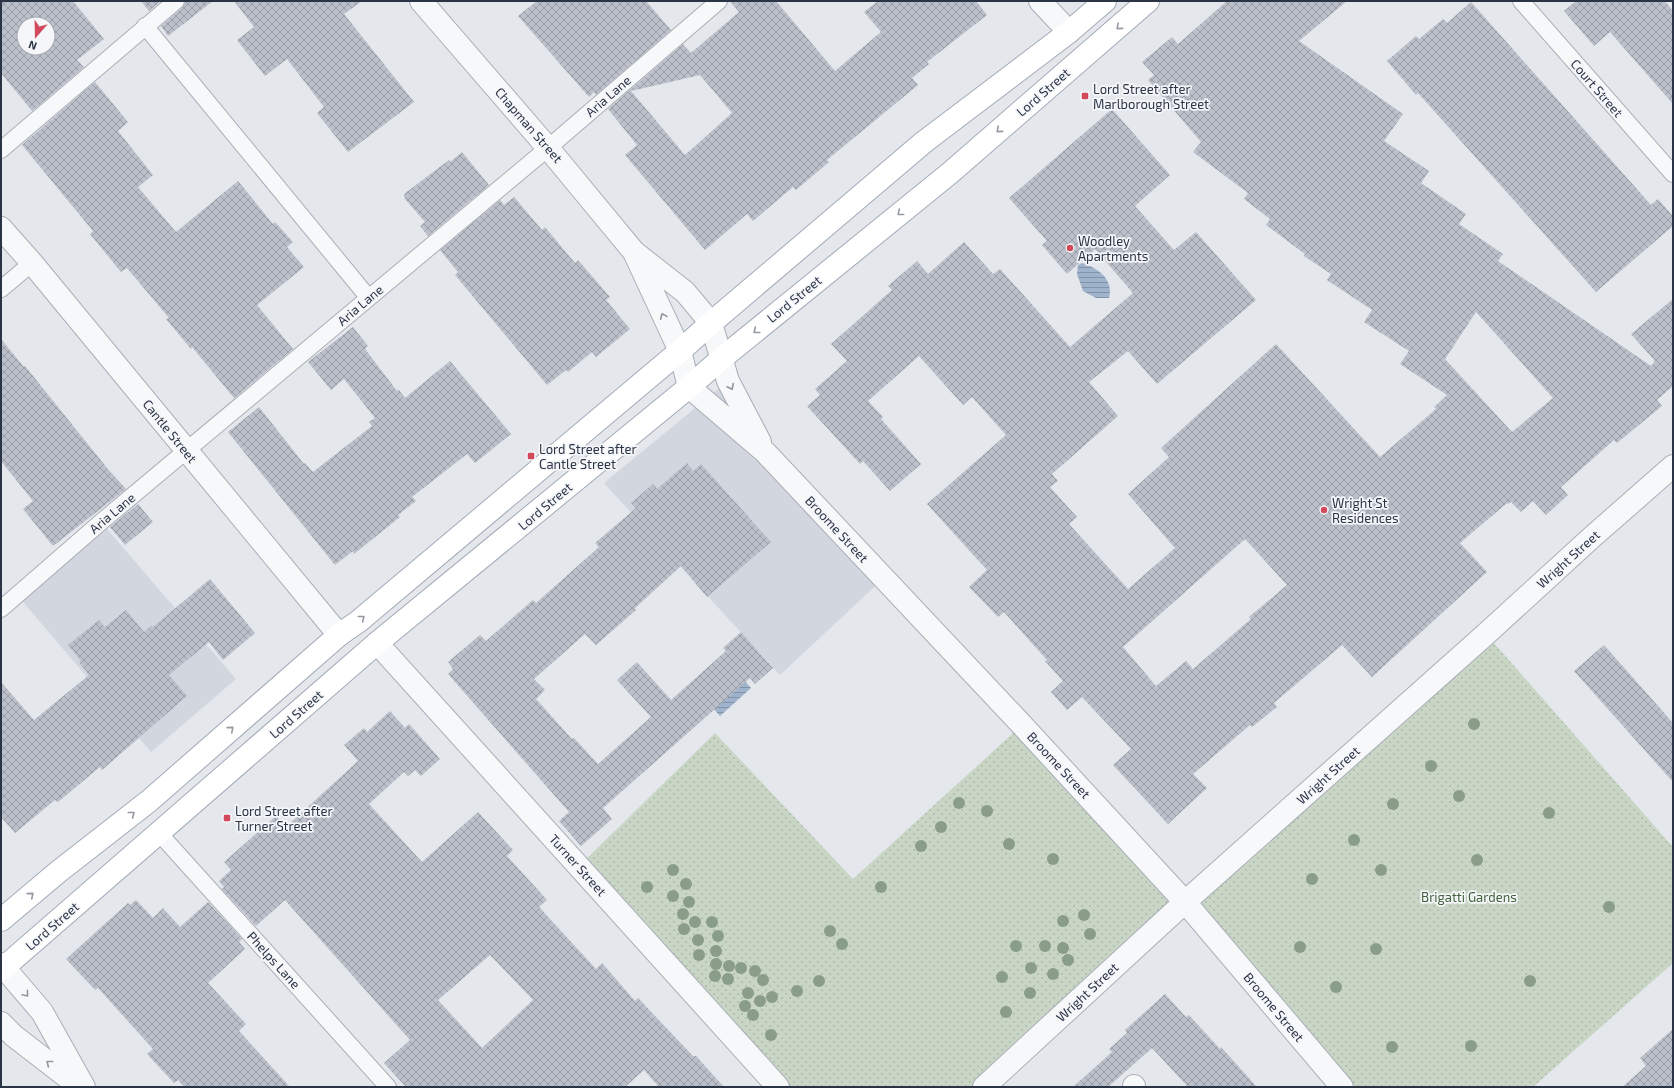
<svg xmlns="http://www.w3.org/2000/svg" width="1674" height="1088" viewBox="0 0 1674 1088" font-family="'Exo 2',sans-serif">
  <defs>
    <pattern id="grass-dots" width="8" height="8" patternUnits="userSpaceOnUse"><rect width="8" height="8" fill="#c9d6c5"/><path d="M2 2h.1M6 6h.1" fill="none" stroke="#adb8ab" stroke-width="1.8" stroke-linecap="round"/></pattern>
    <pattern id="water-rules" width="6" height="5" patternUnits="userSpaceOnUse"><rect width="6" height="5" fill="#9fb4cc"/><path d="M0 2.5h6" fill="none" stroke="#8293a7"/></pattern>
    <pattern id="building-cross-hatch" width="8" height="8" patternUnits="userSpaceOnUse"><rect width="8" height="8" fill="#bbc0ca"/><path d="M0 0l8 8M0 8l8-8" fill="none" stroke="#989da6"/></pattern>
  </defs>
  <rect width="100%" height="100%" fill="#e4e7ec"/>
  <path fill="#d2d6de" d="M 728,381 L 765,452 L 886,576 L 780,675 L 604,483 Z
    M 101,522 L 236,679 L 151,752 L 17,595 Z"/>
  <path fill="url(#grass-dots)" d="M 1486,634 L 1673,847 L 1673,963 L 1533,1087 L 1342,1087 L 1185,902 L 984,1087 L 778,1087 L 579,866 L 715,733 L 853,879 L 1022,725 L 1185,902 Z"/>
  <path fill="url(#water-rules)" d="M 1082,263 C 1098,268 1114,279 1109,298 L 1096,298 L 1083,291 L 1077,274 L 1078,265 Z
    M 741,677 L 751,688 L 720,716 L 710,705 Z"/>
  <path fill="url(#building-cross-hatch)" fill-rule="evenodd" d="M 1,1 L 73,1 L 104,39 L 77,60 L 84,67 L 32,111 L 1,73 ZM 24,24 L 48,24 L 48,48 L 24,48 Z
    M 141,1 L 161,1 L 149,11 Z
    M 185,1 L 213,1 L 168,36 L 161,26 L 182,8 Z
    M 234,1 L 362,1 L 344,14 L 414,102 L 348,152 L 317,113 L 324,107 L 287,59 L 265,76 L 237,40 L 254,27 Z
    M 537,1 L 646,1 L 671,30 L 596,95 L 594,92 L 589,97 L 518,16 Z
    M 730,1 L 776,1 L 835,71 L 881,32 L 864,12 L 878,1 L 976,1 L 987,15 L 927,62 L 929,64 L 912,78 L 918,85 L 827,160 L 829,162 L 796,190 L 793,187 L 753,221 L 747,214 L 705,250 L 625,155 L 637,145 L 608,109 L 683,44 L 691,53 L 739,12 ZM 700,75 L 732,113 L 685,155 L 631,91 Z
    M 1227,1 L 1347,1 L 1299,41 L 1403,114 L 1384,141 L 1429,171 L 1421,183 L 1466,214 L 1459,224 L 1503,254 L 1498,261 L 1651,366 L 1655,361 L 1631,334 L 1673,299 L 1673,386 L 1657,400 L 1662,406 L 1617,443 L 1614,440 L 1561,487 L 1568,495 L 1546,515 L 1533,501 L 1521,512 L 1511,502 L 1508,504 L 1507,503 L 1460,543 L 1487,572 L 1372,677 L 1342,645 L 1274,703 L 1277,707 L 1252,727 L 1250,725 L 1193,774 L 1207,788 L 1168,824 L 1113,765 L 1131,749 L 1082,697 L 1067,710 L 1051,692 L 1063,681 L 1045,661 L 1047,660 L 1004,612 L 998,617 L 969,587 L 987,570 L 927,504 L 1006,435 L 972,397 L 963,405 L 919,356 L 868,401 L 883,417 L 881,419 L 921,464 L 890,491 L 863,461 L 860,464 L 807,406 L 820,395 L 815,389 L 847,361 L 831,344 L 892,290 L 888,286 L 917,261 L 928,274 L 964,242 L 993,274 L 1000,269 L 1070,347 L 1133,293 L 1095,249 L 1067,274 L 1042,245 L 1047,241 L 1009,198 L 1112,109 L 1170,175 L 1135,206 L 1174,250 L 1196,232 L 1256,300 L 1157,384 L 1128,351 L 1089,382 L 1118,416 L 1052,474 L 1058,481 L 1050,487 L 1077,517 L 1069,524 L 1128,589 L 1175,548 L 1128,494 L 1169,457 L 1161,448 L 1276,344 L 1380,457 L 1436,409 L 1434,407 L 1447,395 L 1400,364 L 1409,351 L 1364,322 L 1372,310 L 1327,280 L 1331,274 L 1304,256 L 1305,254 L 1266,225 L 1270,219 L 1244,199 L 1248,193 L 1193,152 L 1201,142 L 1148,80 L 1154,75 L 1142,62 L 1172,37 L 1178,44 ZM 1476,312 L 1553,398 L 1512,432 L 1445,359 ZM 1245,539 L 1287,585 L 1249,617 L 1251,619 L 1193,669 L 1186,661 L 1156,686 L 1123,647 Z
    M 1576,1 L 1665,1 L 1673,11 L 1673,104 L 1610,32 L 1594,46 L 1564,11 Z
    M 1471,2 L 1651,205 L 1658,199 L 1673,216 L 1673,226 L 1596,292 L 1418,93 L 1416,95 L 1387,61 L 1416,36 L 1419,39 L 1443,19 L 1447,23 Z
    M 95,82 L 128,122 L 118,131 L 153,175 L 138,187 L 176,232 L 238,181 L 273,224 L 275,222 L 293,242 L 287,247 L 304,267 L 257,305 L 293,349 L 234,398 L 192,347 L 191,349 L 166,319 L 169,318 L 127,268 L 121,272 L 90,234 L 93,231 L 22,145 Z
    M 462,152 L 489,185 L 428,236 L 420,226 L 425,222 L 405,199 L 404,194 L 449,160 L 450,162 Z
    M 514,197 L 542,230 L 545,227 L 575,263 L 578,260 L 610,297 L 606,300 L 630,329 L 596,357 L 592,352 L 568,372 L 566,370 L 547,385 L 455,275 L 458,272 L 440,250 L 500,200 L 504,205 Z
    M 353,327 L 368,346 L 365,349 L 397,391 L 399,390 L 405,398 L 450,361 L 511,434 L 475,463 L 467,454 L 412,497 L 416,501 L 398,515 L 400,517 L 354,554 L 353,551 L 335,565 L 228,432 L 259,407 L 304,464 L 305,463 L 313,472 L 372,426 L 369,422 L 375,418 L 344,379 L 331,390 L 308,362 Z
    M 1,339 L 24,367 L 25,366 L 107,468 L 126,489 L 53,546 L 23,509 L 33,501 L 1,461 Z
    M 687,463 L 693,471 L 701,464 L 771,542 L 707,597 L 681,566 L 635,608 L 636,610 L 596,645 L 585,634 L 534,679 L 545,690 L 536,699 L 572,739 L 574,738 L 598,764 L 651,717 L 617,680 L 637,662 L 671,700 L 726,651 L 723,648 L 741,632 L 773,668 L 755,684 L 750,678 L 603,808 L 612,819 L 581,846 L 559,821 L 569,812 L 448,674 L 453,669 L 448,662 L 480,635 L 486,641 L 533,600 L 536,603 L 599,547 L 595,543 L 636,508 L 631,503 L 653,484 L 657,489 Z
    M 138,504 L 153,522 L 125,545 L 110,527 Z
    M 210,579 L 255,633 L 223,660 L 209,642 L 169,675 L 187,696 L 102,770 L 100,767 L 58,802 L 55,800 L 15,833 L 1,817 L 1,682 L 34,720 L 89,675 L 79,662 L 81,661 L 68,645 L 99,620 L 105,627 L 126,610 L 144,632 L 152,625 L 153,627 Z
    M 1604,645 L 1673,723 L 1673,782 L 1574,671 Z
    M 390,711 L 405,728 L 409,724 L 440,759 L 421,776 L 415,770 L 408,776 L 404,772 L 369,804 L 422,862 L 478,812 L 513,850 L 507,856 L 547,900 L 539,907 L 596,969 L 602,963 L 635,1001 L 638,998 L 693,1056 L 696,1056 L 724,1087 L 659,1087 L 644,1070 L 625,1087 L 406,1087 L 384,1063 L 410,1040 L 285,900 L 256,926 L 222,889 L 224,887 L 219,881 L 231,870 L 224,862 L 276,816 L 286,827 L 358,761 L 344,745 L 364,728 L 367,732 ZM 490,955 L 533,1000 L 482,1048 L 438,1000 Z
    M 136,900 L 153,918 L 163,908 L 180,927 L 208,902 L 242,939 L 239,942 L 245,949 L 208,983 L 246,1024 L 239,1031 L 290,1087 L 184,1087 L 178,1080 L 174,1083 L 147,1054 L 153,1049 L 98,988 L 95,990 L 66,959 L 128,903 L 130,905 Z
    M 1165,994 L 1186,1017 L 1189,1015 L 1220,1049 L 1221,1047 L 1257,1087 L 1188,1087 L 1152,1048 L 1108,1087 L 1073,1087 L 1112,1052 L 1109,1049 L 1127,1033 L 1125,1030 Z
    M 1673,1029 L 1673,1087 L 1622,1087 L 1646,1066 L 1640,1058 Z"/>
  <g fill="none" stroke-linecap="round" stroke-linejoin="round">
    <g stroke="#a9aeb7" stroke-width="18">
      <path id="service" d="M 1521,1 L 1673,174
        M 145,26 L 368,297
        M 1,150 L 176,1
        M 1,289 L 32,263
        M 1,609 L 101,522 L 548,148 L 719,1
        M 159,833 L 388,1087"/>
    </g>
    <g stroke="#a9aeb7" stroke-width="24">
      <path id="minor" d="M 421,1 L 548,148 L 634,252 L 685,292 L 711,323 L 728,381 L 760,442
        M 1040,1 L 1069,32
        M 1,228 L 32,263 L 339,635
        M 634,252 L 680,351 L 689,387 L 765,452 L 1022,725 L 1185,902 L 1342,1087
        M 377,643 L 778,1087
        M 1134,1086 L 1134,1087
        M 984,1087 L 1185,902 L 1486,634 L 1591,538 L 1673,466"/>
    </g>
    <g stroke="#a9aeb7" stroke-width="24">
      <path id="tertiary" d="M 1,964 L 42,1012 L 84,1087
        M 1,1023 L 14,1036 L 80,1087"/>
    </g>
    <g stroke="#a3abb8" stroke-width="24">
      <path id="primary" d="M 1,920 L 58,872 L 149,801 L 339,635 L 359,621 L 680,351 L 711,323 L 924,142 L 1069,32 L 1105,1
        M 1,970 L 377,643 L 689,387 L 721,359 L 950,173 L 1148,1"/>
    </g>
    <use href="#service" stroke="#f7f8fa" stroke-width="16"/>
    <use href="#minor" stroke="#f7f8fa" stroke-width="22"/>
    <use href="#tertiary" stroke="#f7f8fa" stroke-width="22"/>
    <use href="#primary" stroke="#fff" stroke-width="22"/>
  </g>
  <g fill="#899d89">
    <circle cx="1474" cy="724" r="6"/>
    <circle cx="1431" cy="766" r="6"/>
    <circle cx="1459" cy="796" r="6"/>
    <circle cx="959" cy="803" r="6"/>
    <circle cx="1393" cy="804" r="6"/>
    <circle cx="987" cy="811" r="6"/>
    <circle cx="1549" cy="813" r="6"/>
    <circle cx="941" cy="827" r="6"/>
    <circle cx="1354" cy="840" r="6"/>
    <circle cx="1009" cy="844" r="6"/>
    <circle cx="921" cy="846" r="6"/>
    <circle cx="1053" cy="859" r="6"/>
    <circle cx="1477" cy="860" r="6"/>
    <circle cx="673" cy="870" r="6"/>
    <circle cx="1381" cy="870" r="6"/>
    <circle cx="1312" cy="879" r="6"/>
    <circle cx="686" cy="884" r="6"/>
    <circle cx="647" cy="887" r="6"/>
    <circle cx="881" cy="887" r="6"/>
    <circle cx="673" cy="896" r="6"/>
    <circle cx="689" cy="902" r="6"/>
    <circle cx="1609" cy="907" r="6"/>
    <circle cx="683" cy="914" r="6"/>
    <circle cx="1084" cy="915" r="6"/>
    <circle cx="1063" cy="921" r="6"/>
    <circle cx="695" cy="922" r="6"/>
    <circle cx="712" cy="922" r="6"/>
    <circle cx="684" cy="929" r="6"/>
    <circle cx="830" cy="931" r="6"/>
    <circle cx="1090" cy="934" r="6"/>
    <circle cx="718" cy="936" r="6"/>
    <circle cx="698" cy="940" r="6"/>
    <circle cx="842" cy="944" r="6"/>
    <circle cx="1016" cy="946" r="6"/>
    <circle cx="1045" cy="946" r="6"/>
    <circle cx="1300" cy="947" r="6"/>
    <circle cx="1063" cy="948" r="6"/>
    <circle cx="1376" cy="949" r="6"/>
    <circle cx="716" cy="951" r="6"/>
    <circle cx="699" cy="955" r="6"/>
    <circle cx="1068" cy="960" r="6"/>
    <circle cx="716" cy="964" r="6"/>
    <circle cx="729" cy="966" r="6"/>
    <circle cx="741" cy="968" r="6"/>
    <circle cx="1031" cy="968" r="6"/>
    <circle cx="755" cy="971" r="6"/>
    <circle cx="1053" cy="974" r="6"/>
    <circle cx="715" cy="976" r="6"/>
    <circle cx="1002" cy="977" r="6"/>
    <circle cx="728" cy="979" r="6"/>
    <circle cx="763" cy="980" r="6"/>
    <circle cx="819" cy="981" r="6"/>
    <circle cx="1530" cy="981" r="6"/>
    <circle cx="1336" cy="987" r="6"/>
    <circle cx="797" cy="991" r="6"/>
    <circle cx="748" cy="993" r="6"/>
    <circle cx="1030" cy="993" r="6"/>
    <circle cx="772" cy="997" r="6"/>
    <circle cx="760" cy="1001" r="6"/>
    <circle cx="745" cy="1006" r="6"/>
    <circle cx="1006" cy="1012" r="6"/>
    <circle cx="753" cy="1015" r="6"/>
    <circle cx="771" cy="1035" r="6"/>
    <circle cx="1471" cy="1046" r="6"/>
    <circle cx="1392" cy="1047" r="6"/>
  </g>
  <defs><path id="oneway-chevron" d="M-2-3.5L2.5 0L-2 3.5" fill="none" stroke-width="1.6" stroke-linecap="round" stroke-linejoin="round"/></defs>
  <g stroke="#959aa2">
    <use href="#oneway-chevron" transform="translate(1119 27) rotate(139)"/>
    <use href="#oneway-chevron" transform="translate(999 130) rotate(139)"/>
    <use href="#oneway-chevron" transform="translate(900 213) rotate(141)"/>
    <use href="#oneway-chevron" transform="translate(756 331) rotate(141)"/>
    <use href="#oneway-chevron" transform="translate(362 618) rotate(-39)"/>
    <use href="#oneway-chevron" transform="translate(231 729) rotate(-41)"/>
    <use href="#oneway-chevron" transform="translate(132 814) rotate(-38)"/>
    <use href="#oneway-chevron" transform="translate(31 895) rotate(-40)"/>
  </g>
  <g stroke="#9196a0">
    <use href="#oneway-chevron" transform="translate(663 316) rotate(-114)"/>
    <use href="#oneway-chevron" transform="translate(731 387) rotate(63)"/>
    <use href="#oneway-chevron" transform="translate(26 994) rotate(50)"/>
    <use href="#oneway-chevron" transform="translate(49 1063) rotate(-142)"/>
  </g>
  <g fill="#d1495b" stroke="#f4f6f9" stroke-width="1.5">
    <rect x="1081" y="92" width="8" height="8" rx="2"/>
    <circle cx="1070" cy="248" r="4"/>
    <rect x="527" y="452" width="8" height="8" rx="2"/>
    <circle cx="1324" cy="510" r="4"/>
    <rect x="223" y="814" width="8" height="8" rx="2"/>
  </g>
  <g text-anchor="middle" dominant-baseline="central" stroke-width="3.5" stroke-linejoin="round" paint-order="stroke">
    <g font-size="13" fill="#2b3445" stroke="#f4f6f9">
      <text transform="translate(1597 88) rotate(49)">Court Street</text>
      <text transform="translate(1043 92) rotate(-41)">Lord Street</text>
      <text transform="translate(608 96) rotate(-41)">Aria Lane</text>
      <text transform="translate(529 125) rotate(49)">Chapman Street</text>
      <text transform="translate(794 299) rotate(-39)">Lord Street</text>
      <text transform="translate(360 305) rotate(-40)">Aria Lane</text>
      <text transform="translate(170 431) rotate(51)">Cantle Street</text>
      <text transform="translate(545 506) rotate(-40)">Lord Street</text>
      <text transform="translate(112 513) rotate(-40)">Aria Lane</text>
      <text transform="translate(837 529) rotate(47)">Broome Street</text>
      <text transform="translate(1568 559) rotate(-42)">Wright Street</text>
      <text transform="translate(296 714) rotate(-41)">Lord Street</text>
      <text transform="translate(1059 765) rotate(47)">Broome Street</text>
      <text transform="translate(1328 775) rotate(-42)">Wright Street</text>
      <text transform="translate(578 865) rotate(48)">Turner Street</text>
      <text transform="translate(52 926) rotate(-41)">Lord Street</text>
      <text transform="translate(274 960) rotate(48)">Phelps Lane</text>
      <text transform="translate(1087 992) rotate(-43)">Wright Street</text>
      <text transform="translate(1274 1007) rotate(50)">Broome Street</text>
    </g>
    <g font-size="13" fill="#2b3445" stroke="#f4f6f9" text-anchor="start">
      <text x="1093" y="89">Lord Street after<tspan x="1093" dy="15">Marlborough Street</tspan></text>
      <text x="1078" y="241">Woodley<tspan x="1078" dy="15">Apartments</tspan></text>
      <text x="539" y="449">Lord Street after<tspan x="539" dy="15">Cantle Street</tspan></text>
      <text x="1332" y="503">Wright St<tspan x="1332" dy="15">Residences</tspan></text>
      <text x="235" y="811">Lord Street after<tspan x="235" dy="15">Turner Street</tspan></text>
    </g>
    <g font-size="13" fill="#3f6138" stroke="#f4f6f9">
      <text x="1469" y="897">Brigatti Gardens</text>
    </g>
  </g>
  <rect width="1674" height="1088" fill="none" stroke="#2b3445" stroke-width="4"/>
  <g transform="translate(36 36) rotate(200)"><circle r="19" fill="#f4f6f9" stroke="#a4a8b1"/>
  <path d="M0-3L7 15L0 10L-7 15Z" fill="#d1495b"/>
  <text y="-6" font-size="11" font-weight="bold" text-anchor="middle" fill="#2b3445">N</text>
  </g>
</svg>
